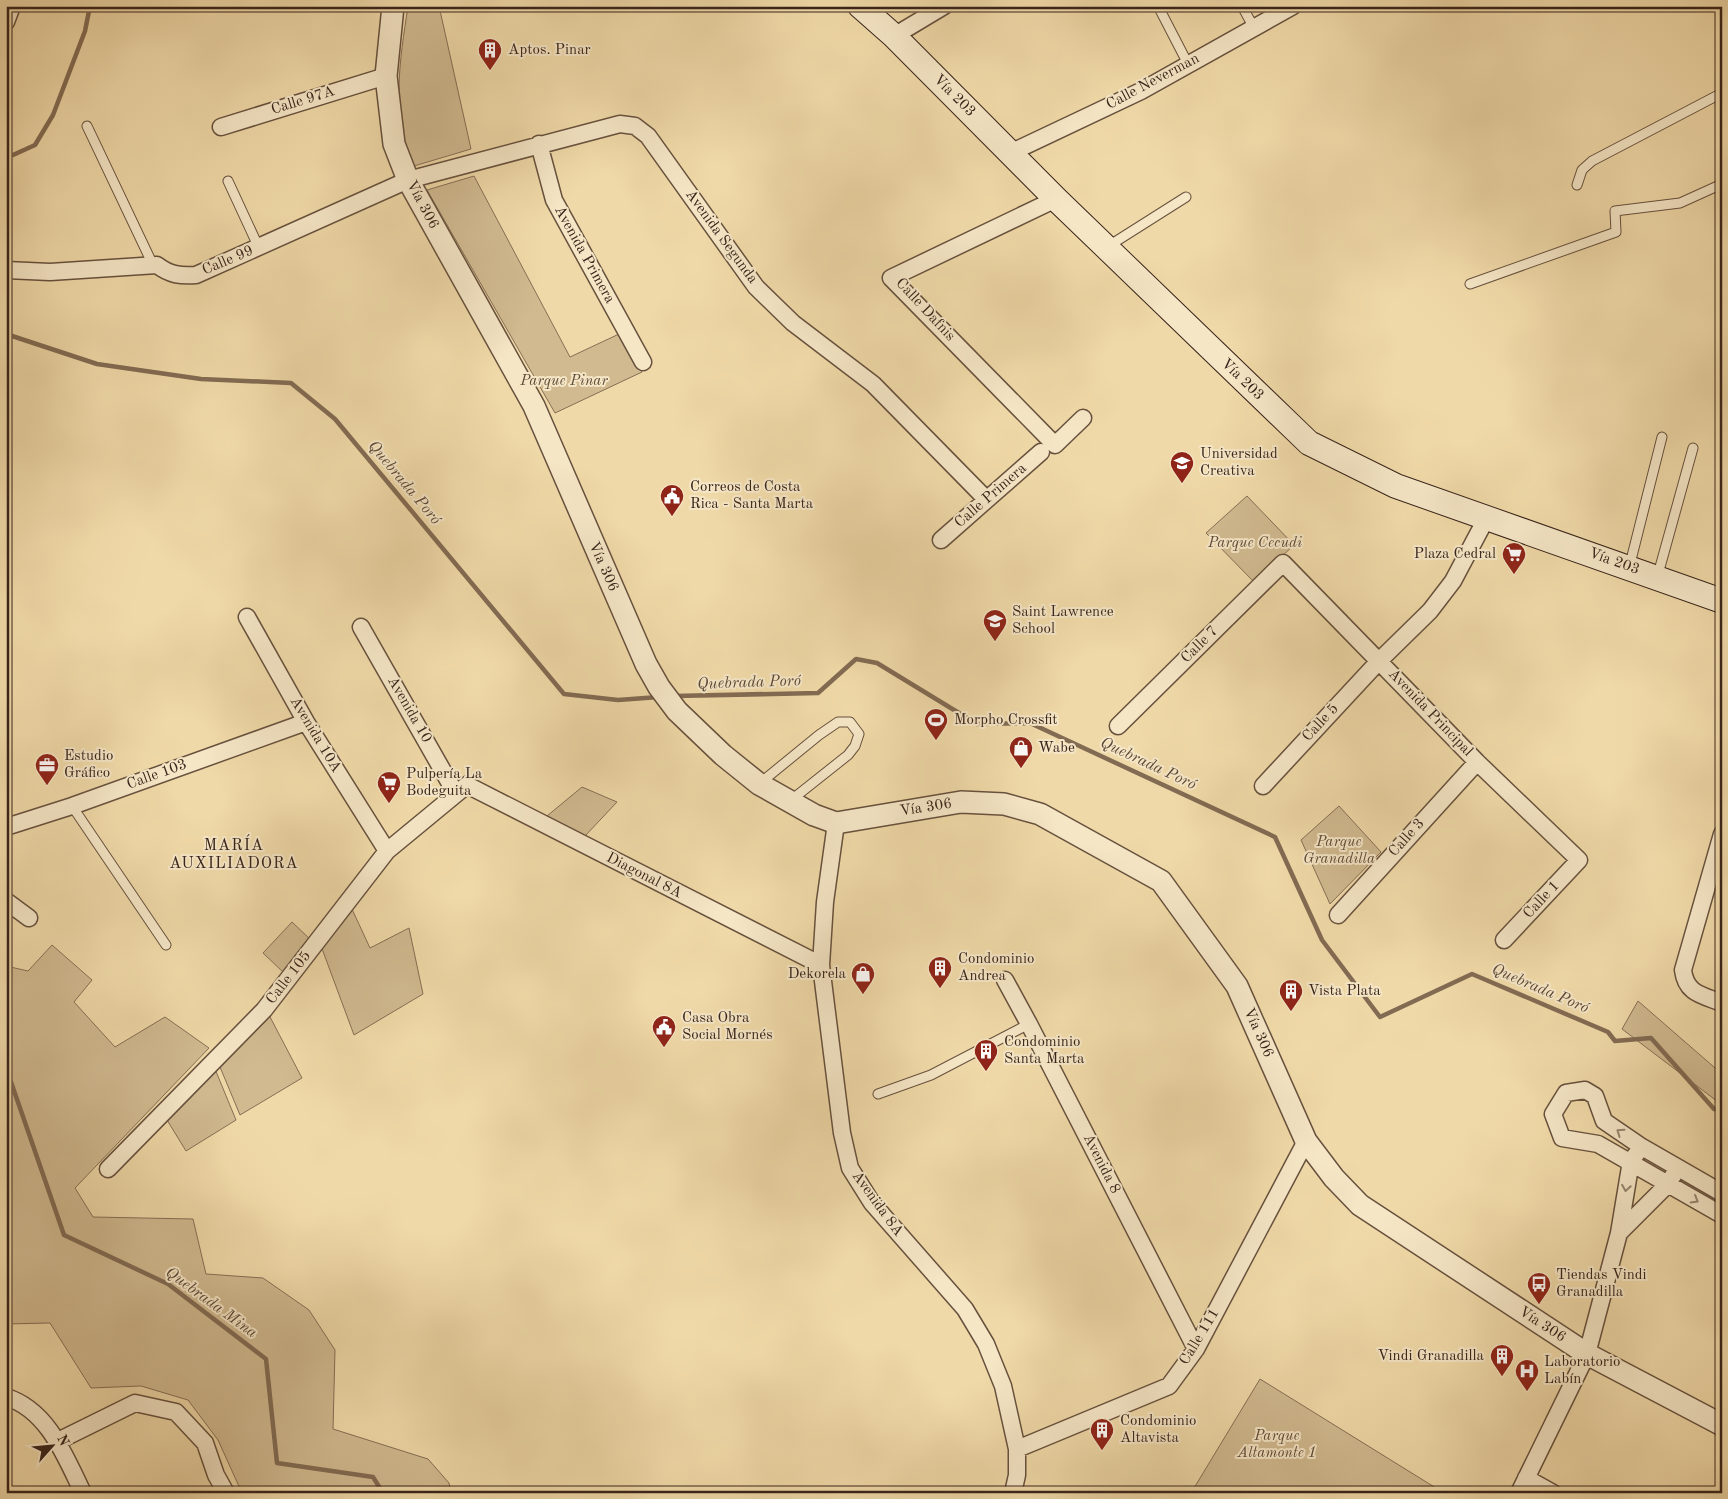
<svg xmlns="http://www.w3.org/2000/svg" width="1728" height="1499" viewBox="0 0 1728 1499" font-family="'Old Standard TT',serif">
  <rect width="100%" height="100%" fill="#f0d9a8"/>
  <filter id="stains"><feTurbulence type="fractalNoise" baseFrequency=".004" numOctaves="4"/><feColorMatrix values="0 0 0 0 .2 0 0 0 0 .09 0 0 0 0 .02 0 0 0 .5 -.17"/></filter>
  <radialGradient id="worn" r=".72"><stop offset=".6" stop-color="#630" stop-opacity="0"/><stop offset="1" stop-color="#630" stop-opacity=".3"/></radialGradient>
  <path fill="#d1ba90" stroke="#856f56" d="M 408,6 L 439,6 L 471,149 L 414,166 C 390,115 400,60 408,6 Z
    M 474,176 L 570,357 L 619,334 L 642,372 L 555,413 L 427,190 Z
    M 1247,496 L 1294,545 L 1254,582 L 1206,533 Z
    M 582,787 L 617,802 L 585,836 L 547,816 Z
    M 1339,806 L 1381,852 L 1330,904 L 1301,840 Z
    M 351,907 L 370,948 L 409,928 L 423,994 L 354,1035 L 321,946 Z
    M 292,922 L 313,942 L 284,973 L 263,953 Z
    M 52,945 L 92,980 L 74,1002 L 115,1047 L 165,1017 L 209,1048 L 75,1188 L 93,1217 L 193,1219 L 206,1274 L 263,1278 L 309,1310 L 335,1350 L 333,1429 L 428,1459 L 449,1483 L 451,1493 L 242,1493 L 218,1440 L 188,1400 L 141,1386 L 91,1388 L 50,1323 L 6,1324 L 6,966 L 28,971 Z
    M 1638,1001 L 1722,1074 L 1722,1105 L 1622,1029 Z
    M 269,1015 L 302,1078 L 240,1115 L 220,1067 Z
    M 215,1069 L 236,1120 L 186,1151 L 167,1120 Z
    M 1260,1379 L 1444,1493 L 1191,1493 Z"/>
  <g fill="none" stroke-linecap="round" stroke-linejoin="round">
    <path stroke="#826b53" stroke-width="4.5" d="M 6,155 L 13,155 L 35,145 L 53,115 L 85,31 L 90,6
      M 6,334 L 97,364 L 201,379 L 291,383 L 335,419 L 564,694 L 618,700 L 659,697
      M 674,696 L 818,693 L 856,659 L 877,663 L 977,724 L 1030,723 L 1275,837 L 1322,940 L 1380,1017 L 1472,974 L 1608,1032 L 1615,1041 L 1651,1038 L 1714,1109 L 1722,1110
      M 6,1082 L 11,1082 L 64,1235 L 168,1284 L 266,1359 L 277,1463 L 373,1477 L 383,1493"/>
    <g stroke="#67513e" stroke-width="11">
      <path id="service" d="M 1158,6 L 1188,64
        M 1242,6 L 1254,28
        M 87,126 L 153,265
        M 228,181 L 259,248
        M 1577,185 L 1582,170 L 1592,161 L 1722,93
        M 1107,247 L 1186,197
        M 1470,284 L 1616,232 L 1615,211 L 1680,203 L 1722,184
        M 1629,568 L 1662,437
        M 1657,578 L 1693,448
        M 759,784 L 819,735 L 838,722 L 850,722 L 859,734 L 855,746 L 848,755 L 790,801
        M 72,806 L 166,945
        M 878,1094 L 931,1075 L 1029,1024"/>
    </g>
    <g stroke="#67513e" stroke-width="19">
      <path id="minor" d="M 6,22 L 12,6
        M 894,36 L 944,6
        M 221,127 L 386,76
        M 539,144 L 554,200 L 643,362
        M 1010,153 L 1141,91 L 1293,6
        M 1056,199 L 891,278 L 1055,445 L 1083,418
        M 6,270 L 50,272 L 157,265 C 170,275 180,276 196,275 L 408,180 L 620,124 L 635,126 L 648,136 L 756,287 L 793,323 L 873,384 L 986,499
        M 941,540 L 1041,452
        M 247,617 L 306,722 L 387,851
        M 361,627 L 456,794
        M 1118,726 L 1283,563 L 1477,762 L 1579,860 L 1504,940
        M 1263,786 L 1380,660 L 1430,611 L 1453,581 L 1487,517
        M 836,823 L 825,902 L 821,965 L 842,1133 L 850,1168 L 872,1203 L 965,1309 L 986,1344 L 1003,1386 L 1017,1449 L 1017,1475 L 1013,1493
        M 6,827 L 72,806 L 306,722
        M 1722,834 L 1683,970 C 1686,994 1702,995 1722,1003
        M 6,901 L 29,918
        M 1338,915 L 1477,762
        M 1005,980 L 1029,1024 L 1196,1349
        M 108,1169 L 264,1010 L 387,851 L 467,785 L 821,965
        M 1722,1193 L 1642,1147 L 1604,1121 L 1595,1096 L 1585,1090 L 1566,1093 L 1553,1114 L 1562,1138 L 1598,1144 L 1722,1215
        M 1619,1233 L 1668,1184 L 1674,1174
        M 6,1397 C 48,1410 65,1456 83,1493
        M 58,1441 L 135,1403 L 176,1412 L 205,1443 L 216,1475 L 226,1493
        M 1017,1449 L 1169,1386 L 1196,1349 L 1306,1141
        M 1526,1478 L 1553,1493
        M 1519,1493 L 1587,1354 L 1619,1233 L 1631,1161 L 1637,1153"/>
    </g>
    <g stroke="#67513e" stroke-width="24">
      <path id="tertiary" d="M 393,6 L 386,76 L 394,144 L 408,180 L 534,406 L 646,664 L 659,687 L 677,711 L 723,755 L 759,784 L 814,815 L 836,823 L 961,802 L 1004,804 L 1040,814 L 1161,881 L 1237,986 L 1306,1141 L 1334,1178 L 1360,1205 L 1587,1354 L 1722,1425"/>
    </g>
    <g stroke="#39241b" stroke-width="26">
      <path id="secondary" d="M 860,6 L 894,36 L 1056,199 L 1309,443 L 1396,486 L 1722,601"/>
    </g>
    <use href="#service" stroke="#f5e6c6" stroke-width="9"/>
    <use href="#minor" stroke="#f5e6c6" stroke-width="16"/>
    <use href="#tertiary" stroke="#f5e6c6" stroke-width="21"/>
    <use href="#secondary" stroke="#f5e6c6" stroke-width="24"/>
  </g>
  <defs><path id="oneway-chevron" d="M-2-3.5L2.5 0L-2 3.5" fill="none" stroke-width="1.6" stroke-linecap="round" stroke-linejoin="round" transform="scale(1.25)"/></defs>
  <g stroke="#978570">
    <use href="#oneway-chevron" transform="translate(1620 1132) rotate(-145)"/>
    <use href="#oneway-chevron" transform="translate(1626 1188) rotate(99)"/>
    <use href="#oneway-chevron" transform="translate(1695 1200) rotate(30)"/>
  </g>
  <defs>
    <g id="building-pin" transform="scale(1.25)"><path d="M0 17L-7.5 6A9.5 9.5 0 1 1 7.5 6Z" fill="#8f2418" stroke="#f5e6c6"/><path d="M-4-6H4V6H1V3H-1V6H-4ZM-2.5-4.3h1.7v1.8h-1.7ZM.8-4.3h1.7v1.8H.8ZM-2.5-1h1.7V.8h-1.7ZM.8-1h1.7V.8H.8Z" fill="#fff"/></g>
    <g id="university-pin" transform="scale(1.25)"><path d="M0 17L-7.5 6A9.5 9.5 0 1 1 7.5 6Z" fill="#8f2418" stroke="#f5e6c6"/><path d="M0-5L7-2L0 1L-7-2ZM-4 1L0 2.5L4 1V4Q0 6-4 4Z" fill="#fff"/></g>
    <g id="civic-pin" transform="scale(1.25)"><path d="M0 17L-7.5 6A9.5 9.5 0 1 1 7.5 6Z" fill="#8f2418" stroke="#f5e6c6"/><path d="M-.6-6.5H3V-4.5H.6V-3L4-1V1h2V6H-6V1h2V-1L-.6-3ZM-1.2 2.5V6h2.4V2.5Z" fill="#fff"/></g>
    <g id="supermarket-pin" transform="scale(1.25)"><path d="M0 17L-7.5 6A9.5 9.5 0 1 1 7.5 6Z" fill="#8f2418" stroke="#f5e6c6"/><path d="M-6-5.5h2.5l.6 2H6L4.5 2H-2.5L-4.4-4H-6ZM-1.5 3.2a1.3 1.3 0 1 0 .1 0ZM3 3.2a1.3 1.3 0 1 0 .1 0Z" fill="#fff"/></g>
    <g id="school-pin" transform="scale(1.25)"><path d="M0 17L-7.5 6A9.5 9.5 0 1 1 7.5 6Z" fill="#8f2418" stroke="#f5e6c6"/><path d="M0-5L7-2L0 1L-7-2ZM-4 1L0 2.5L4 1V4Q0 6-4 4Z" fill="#fff"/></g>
    <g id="stadium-pin" transform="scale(1.25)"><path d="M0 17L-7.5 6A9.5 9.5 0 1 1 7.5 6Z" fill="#8f2418" stroke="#f5e6c6"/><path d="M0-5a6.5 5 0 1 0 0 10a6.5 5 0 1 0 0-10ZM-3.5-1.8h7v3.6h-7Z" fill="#fff"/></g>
    <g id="shop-pin" transform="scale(1.25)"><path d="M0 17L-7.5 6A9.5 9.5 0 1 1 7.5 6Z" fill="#8f2418" stroke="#f5e6c6"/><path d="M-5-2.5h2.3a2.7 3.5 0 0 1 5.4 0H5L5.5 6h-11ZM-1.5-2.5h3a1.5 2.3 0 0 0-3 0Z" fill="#fff"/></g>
    <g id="office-pin" transform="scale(1.25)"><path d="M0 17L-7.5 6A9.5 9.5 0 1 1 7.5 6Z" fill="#8f2418" stroke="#f5e6c6"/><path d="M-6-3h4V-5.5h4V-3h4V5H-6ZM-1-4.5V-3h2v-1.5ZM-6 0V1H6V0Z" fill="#fff"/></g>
    <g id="bus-pin" transform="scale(1.25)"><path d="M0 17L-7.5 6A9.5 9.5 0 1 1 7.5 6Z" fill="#8f2418" stroke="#f5e6c6"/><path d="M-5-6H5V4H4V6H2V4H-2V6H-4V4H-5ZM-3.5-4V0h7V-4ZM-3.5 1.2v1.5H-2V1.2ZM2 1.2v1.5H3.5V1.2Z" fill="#fff"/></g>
    <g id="hospital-pin" transform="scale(1.25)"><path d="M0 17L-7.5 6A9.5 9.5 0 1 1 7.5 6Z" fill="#8f2418" stroke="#f5e6c6"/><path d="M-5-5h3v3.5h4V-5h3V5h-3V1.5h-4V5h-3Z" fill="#fff"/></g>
  </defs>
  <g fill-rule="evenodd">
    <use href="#building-pin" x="490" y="50"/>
    <use href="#university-pin" x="1182" y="463"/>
    <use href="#civic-pin" x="672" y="496"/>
    <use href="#supermarket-pin" x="1514" y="554"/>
    <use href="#school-pin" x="995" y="621"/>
    <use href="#stadium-pin" x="936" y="720"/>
    <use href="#shop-pin" x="1021" y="748"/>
    <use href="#office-pin" x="47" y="765"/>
    <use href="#supermarket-pin" x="389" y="783"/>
    <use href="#building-pin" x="940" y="968"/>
    <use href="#shop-pin" x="863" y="974"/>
    <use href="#building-pin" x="1291" y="991"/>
    <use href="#civic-pin" x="664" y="1027"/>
    <use href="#building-pin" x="986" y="1051"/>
    <use href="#bus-pin" x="1539" y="1284"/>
    <use href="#building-pin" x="1502" y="1356"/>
    <use href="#hospital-pin" x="1527" y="1371"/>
    <use href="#building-pin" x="1102" y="1430"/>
  </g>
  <g text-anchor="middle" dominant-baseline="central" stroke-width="4" stroke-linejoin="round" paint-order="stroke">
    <g font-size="15" fill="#39241b" stroke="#f5e6c6" text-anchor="start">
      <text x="508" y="50">Aptos. Pinar</text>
      <text x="1200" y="454">Universidad<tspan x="1200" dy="17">Creativa</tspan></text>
      <text x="690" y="487">Correos de Costa<tspan x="690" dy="17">Rica - Santa Marta</tspan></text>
      <text x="1496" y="554" text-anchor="end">Plaza Cedral</text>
      <text x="1012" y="612">Saint Lawrence<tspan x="1012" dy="17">School</tspan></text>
      <text x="954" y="720">Morpho Crossfit</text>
      <text x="1038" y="748">Wabe</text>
      <text x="64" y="756">Estudio<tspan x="64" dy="17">Gráfico</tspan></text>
      <text x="406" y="774">Pulpería La<tspan x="406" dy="17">Bodeguita</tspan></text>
      <text x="958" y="959">Condominio<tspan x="958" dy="17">Andrea</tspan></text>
      <text x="846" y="974" text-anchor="end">Dekorela</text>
      <text x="1308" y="991">Vista Plata</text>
      <text x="682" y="1018">Casa Obra<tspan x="682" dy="17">Social Mornés</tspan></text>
      <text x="1004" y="1042">Condominio<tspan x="1004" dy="17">Santa Marta</tspan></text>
      <text x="1556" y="1275">Tiendas Vindi<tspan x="1556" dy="17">Granadilla</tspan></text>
      <text x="1484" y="1356" text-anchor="end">Vindi Granadilla</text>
      <text x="1544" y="1362">Laboratorio<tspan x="1544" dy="17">Labín</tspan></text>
      <text x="1120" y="1421">Condominio<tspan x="1120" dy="17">Altavista</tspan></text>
    </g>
    <g font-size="15" fill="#39241b" stroke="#f5e6c6">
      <text transform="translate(1153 82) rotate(-28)">Calle Neverman</text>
      <text transform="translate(954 96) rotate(45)">Vía 203</text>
      <text transform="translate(303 101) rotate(-17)">Calle 97A</text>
      <text transform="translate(422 205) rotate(62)">Vía 306</text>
      <text transform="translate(721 237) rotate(54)">Avenida Segunda</text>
      <text transform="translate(584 255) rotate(61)">Avenida Primera</text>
      <text transform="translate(228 261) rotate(-23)">Calle 99</text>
      <text transform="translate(925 310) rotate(47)">Calle Dafnis</text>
      <text transform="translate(1242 380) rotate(44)">Vía 203</text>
      <text transform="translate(991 496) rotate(-41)">Calle Primera</text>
      <text transform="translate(1614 562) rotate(20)">Vía 203</text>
      <text transform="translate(603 567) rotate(66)">Vía 306</text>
      <text transform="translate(1200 645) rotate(-45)">Calle 7</text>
      <text transform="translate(409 710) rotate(60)">Avenida 10</text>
      <text transform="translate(1430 713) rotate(46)">Avenida Principal</text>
      <text transform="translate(1321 723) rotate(-47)">Calle 5</text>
      <text transform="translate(315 735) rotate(59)">Avenida 10A</text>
      <text transform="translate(157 775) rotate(-20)">Calle 103</text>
      <text transform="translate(926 808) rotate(-9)">Vía 306</text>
      <text transform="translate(1407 838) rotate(-48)">Calle 3</text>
      <text transform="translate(644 876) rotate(27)">Diagonal 8A</text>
      <text transform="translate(1542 900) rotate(-47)">Calle 1</text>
      <text transform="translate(289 978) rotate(-52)">Calle 105</text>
      <text transform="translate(1258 1033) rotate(66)">Vía 306</text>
      <text transform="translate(1101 1164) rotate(63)">Avenida 8</text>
      <text transform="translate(877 1204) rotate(54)">Avenida 8A</text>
      <text transform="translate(1542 1325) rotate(33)">Vía 306</text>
      <text transform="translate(1200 1337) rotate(-59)">Calle 111</text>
    </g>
    <g font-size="15" font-style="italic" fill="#5f4a38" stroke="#f5e6c6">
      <text x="564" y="381">Parque Pinar</text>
      <text x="1255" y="543">Parque Cecudi</text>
      <text x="1339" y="842">Parque<tspan x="1339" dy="17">Granadilla</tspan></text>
      <text x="1277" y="1436">Parque<tspan x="1277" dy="17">Altamonte 1</tspan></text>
    </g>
    <g font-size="16" font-style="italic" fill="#5d4837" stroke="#f5e6c6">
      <text transform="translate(404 483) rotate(50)">Quebrada Poró</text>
      <text transform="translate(749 683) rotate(-2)">Quebrada Poró</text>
      <text transform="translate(1148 764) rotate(25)">Quebrada Poró</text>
      <text transform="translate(1540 989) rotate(23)">Quebrada Poró</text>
      <text transform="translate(211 1303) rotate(36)">Quebrada Mina</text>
    </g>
    <g font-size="16" letter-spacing="1" fill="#39241b" stroke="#f5e6c6">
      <text x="234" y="846">MARÍA<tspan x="234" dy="18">AUXILIADORA</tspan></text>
    </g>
  </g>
  <rect width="1728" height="1499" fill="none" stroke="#f0d9a8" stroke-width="25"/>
  <rect x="8" y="8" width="1713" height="1484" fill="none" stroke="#39241b" stroke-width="2.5"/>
  <rect x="12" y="12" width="1703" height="1474" fill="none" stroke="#39241b"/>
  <g transform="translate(52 1446) rotate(63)" stroke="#f5e6c6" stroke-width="4" paint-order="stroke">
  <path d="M0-4L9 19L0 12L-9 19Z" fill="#39241b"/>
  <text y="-8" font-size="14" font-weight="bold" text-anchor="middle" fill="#39241b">N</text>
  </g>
  <rect width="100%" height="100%" filter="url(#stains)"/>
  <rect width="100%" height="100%" fill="url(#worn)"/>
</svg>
